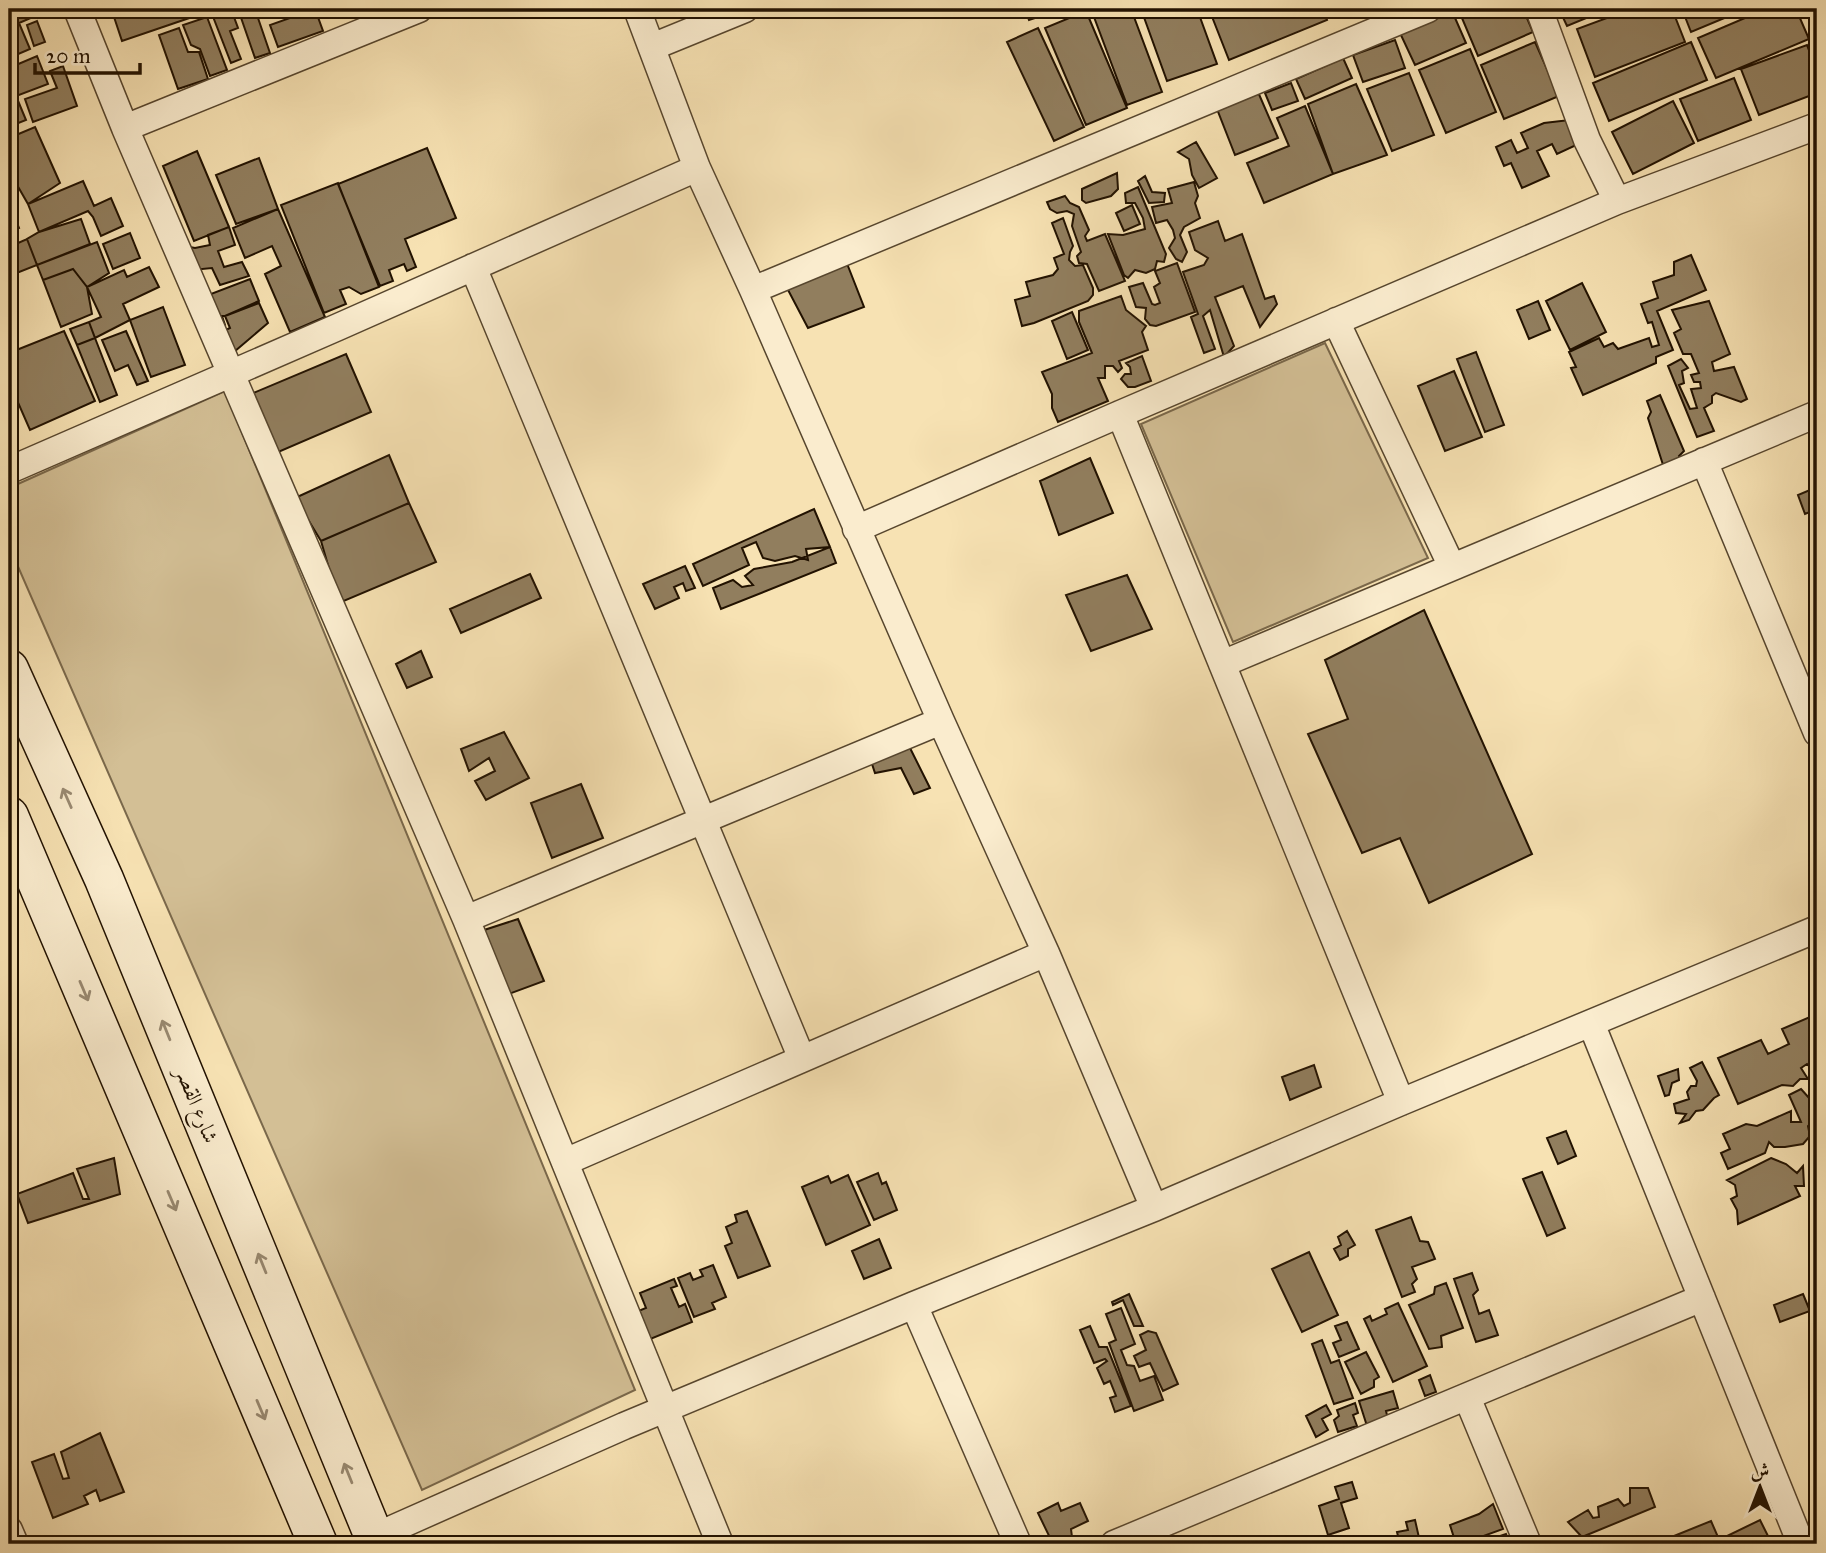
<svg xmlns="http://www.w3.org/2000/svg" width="1826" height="1553" viewBox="0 0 1826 1553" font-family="'IM FELL Great Primer',Amiri,serif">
  <rect width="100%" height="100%" fill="#f7e2b3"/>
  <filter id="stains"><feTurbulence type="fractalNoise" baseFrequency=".00286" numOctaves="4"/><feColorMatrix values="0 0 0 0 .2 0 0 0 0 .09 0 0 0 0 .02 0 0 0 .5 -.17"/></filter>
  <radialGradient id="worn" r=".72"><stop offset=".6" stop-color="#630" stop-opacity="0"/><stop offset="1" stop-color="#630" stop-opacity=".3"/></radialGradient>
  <path fill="#d3bf95" stroke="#7a684b" stroke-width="2" d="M 1325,343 L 1428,558 L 1233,642 L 1141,424 Z
    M 225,391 L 635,1390 L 422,1490 L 9,546 L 9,488 Z"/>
  <path fill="#917e5e" stroke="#221201" stroke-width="2" d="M 9,9 L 38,9 L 40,14 L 19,23 L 30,49 L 9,58 Z
    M 138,9 L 203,9 L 204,13 L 122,41 L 114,17 Z
    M 224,9 L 231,9 L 238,28 L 230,31 L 241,59 L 231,63 L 212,14 Z
    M 238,9 L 264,9 L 266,16 L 258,18 L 270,53 L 255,58 Z
    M 315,9 L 323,31 L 278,47 L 270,25 Z
    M 1025,9 L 1062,9 L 1029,20 Z
    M 1091,9 L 1131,9 L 1162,92 L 1127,105 Z
    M 1141,9 L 1197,9 L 1217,64 L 1167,81 Z
    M 1209,9 L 1323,9 L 1327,20 L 1229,60 Z
    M 1331,9 L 1349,9 L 1333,15 Z
    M 1464,9 L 1523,9 L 1533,32 L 1478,56 L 1459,11 Z
    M 1559,9 L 1608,9 L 1567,26 Z
    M 1631,9 L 1672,9 L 1685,42 L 1595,77 L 1577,29 Z
    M 1682,9 L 1746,9 L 1691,32 Z
    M 1766,9 L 1796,9 L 1809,39 L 1716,78 L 1698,38 Z
    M 1086,11 L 1127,108 L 1086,125 L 1045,28 Z
    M 1452,11 L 1466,43 L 1415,65 L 1400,33 Z
    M 207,17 L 227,70 L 210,76 L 200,49 L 191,45 L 183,25 Z
    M 37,21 L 45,42 L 34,46 L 27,25 Z
    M 179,28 L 188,52 L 199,52 L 208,79 L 178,89 L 159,35 Z
    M 1038,28 L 1084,127 L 1054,141 L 1007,42 Z
    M 1395,40 L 1405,68 L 1363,82 L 1353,55 Z
    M 1535,42 L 1559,96 L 1504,119 L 1481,65 Z
    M 1691,42 L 1707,80 L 1609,121 L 1593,83 Z
    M 1807,45 L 1817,72 L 1817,93 L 1759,115 L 1741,69 Z
    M 1470,49 L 1496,112 L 1446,133 L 1419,70 Z
    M 37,56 L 48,84 L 16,96 L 26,120 L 16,124 L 9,106 L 9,68 Z
    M 1343,58 L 1352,78 L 1305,99 L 1296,79 Z
    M 63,66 L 77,106 L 33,122 L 25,99 L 57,88 L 50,71 Z
    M 1409,73 L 1434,135 L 1392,151 L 1367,89 Z
    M 1734,78 L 1751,120 L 1698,141 L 1680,99 Z
    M 1291,83 L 1298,101 L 1272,110 L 1265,93 Z
    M 1356,84 L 1387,155 L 1333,174 L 1308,104 Z
    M 1258,92 L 1278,138 L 1235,155 L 1217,109 Z
    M 1673,101 L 1694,143 L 1633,174 L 1612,132 Z
    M 1305,106 L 1333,174 L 1264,203 L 1247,163 L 1289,146 L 1277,118 Z
    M 1578,119 L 1587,140 L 1557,154 L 1552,144 L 1537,151 L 1549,176 L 1522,188 L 1511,163 L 1504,166 L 1496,147 L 1511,140 L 1517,153 L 1528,148 L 1521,133 L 1544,123 Z
    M 35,127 L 60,183 L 28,204 L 9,171 L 9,138 Z
    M 1196,142 L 1217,178 L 1199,188 L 1192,175 L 1189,159 L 1178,152 Z
    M 427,148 L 456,218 L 405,239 L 416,267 L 407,271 L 404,264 L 389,270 L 393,281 L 380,286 L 338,184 Z
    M 197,151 L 229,227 L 194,241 L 163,166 Z
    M 259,158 L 278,209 L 236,224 L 216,175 Z
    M 1117,173 L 1118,189 L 1111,196 L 1086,203 L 1082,200 L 1082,189 Z
    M 1145,176 L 1152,192 L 1165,193 L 1164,202 L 1149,203 L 1138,181 Z
    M 83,181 L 94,206 L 111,198 L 123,226 L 101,236 L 93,217 L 88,211 L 39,232 L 28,204 Z
    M 1194,182 L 1198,196 L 1195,203 L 1200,218 L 1184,227 L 1180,235 L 1187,252 L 1182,262 L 1176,259 L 1169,248 L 1175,238 L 1173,230 L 1167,220 L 1156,223 L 1152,207 L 1172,203 L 1168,189 Z
    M 338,183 L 379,287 L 361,294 L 349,287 L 340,290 L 346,304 L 324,313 L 281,205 Z
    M 1138,187 L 1166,254 L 1164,262 L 1157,261 L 1155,269 L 1146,273 L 1135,270 L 1128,278 L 1124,275 L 1108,234 L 1123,235 L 1145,229 L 1143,218 L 1135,203 L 1126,203 L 1125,193 Z
    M 1065,196 L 1070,203 L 1079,207 L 1089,230 L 1085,236 L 1087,241 L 1105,234 L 1125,281 L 1099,291 L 1087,264 L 1079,263 L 1077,256 L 1081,252 L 1072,226 L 1074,214 L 1067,211 L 1057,213 L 1050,209 L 1047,202 Z
    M 9,204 L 19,228 L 9,232 Z
    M 1132,205 L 1140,224 L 1124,231 L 1116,213 Z
    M 278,209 L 325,317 L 290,332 L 265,274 L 281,266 L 272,246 L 245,258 L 233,228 Z
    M 1063,218 L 1073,246 L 1070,252 L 1069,260 L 1075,266 L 1083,265 L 1093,288 L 1093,295 L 1088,301 L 1034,323 L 1022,326 L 1015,300 L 1030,296 L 1026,282 L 1053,275 L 1058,269 L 1054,258 L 1064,254 L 1052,223 Z
    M 81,219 L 90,244 L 37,265 L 27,239 L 39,232 Z
    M 1218,221 L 1225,241 L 1242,234 L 1265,299 L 1274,296 L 1277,304 L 1260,327 L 1243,286 L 1215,297 L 1234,346 L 1224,357 L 1210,310 L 1203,316 L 1215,349 L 1204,353 L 1191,317 L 1198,314 L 1183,272 L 1204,265 L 1208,258 L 1195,250 L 1189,232 Z
    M 229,227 L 235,245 L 218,251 L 224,267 L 242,262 L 249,276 L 220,285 L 212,268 L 192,270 L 180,245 L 195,248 L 210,245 L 208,235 Z
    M 130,233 L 140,258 L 113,269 L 103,244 Z
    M 27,239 L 37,265 L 9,276 L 9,247 Z
    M 97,242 L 109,273 L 87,287 L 73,269 L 43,280 L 37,265 Z
    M 1691,255 L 1706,290 L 1657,311 L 1673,350 L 1656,357 L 1656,363 L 1583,395 L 1571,368 L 1576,367 L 1569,352 L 1599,338 L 1604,347 L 1613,343 L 1618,349 L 1649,338 L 1652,347 L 1659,345 L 1652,322 L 1648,323 L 1641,304 L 1658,298 L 1653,282 L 1674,275 L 1674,262 Z
    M 846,261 L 864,307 L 808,328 L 787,288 Z
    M 1177,263 L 1195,312 L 1156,326 L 1150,325 L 1145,319 L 1146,308 L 1136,307 L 1129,287 L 1143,283 L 1152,304 L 1155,305 L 1160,303 L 1154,287 L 1160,283 L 1155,271 Z
    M 149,267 L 159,287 L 123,304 L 130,320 L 95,338 L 89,322 L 101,317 L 87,287 L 124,270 L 127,277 Z
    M 73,269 L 87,287 L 92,314 L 61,327 L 43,280 Z
    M 250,279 L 259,301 L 225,316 L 222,316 L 225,325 L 216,329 L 203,297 Z
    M 1582,283 L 1606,332 L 1570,350 L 1546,301 Z
    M 1121,296 L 1126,310 L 1146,326 L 1142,332 L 1148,350 L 1119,361 L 1122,368 L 1118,372 L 1113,366 L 1105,366 L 1105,378 L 1098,378 L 1108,401 L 1058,422 L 1052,408 L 1052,394 L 1042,372 L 1092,353 L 1079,322 L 1079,311 Z
    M 1538,301 L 1550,330 L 1529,339 L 1517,310 Z
    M 1709,301 L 1730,354 L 1712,362 L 1714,371 L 1734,367 L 1747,399 L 1741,402 L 1716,393 L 1712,396 L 1712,403 L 1704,408 L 1714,431 L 1697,437 L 1668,366 L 1681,359 L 1688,368 L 1682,371 L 1684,383 L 1679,385 L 1690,409 L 1697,408 L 1691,389 L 1701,388 L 1700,382 L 1694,382 L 1691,375 L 1699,373 L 1691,354 L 1683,354 L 1674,333 L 1681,329 L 1672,310 Z
    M 259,303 L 268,323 L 228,357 L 219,333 L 230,328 L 225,316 Z
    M 163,307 L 185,365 L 151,377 L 130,320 Z
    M 1072,312 L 1088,350 L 1067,359 L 1052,321 Z
    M 89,322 L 95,338 L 77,345 L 70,329 Z
    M 64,331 L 95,401 L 30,430 L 9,382 L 9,353 Z
    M 126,331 L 148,381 L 137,385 L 128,365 L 115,371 L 102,340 Z
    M 95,338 L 117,395 L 100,402 L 77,345 Z
    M 1476,352 L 1504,425 L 1485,432 L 1457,359 Z
    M 346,354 L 371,412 L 276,453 L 251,394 Z
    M 1142,356 L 1151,381 L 1135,387 L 1128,387 L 1121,379 L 1125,374 L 1131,374 L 1130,367 L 1126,363 Z
    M 1454,371 L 1482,437 L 1445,451 L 1418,386 Z
    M 1660,395 L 1684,451 L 1679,456 L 1682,465 L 1665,471 L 1648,418 L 1651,412 L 1647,401 Z
    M 389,455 L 409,503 L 321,541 L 295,498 Z
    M 1090,458 L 1113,513 L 1059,535 L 1040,481 Z
    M 1817,487 L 1817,509 L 1805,514 L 1798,495 Z
    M 409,503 L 436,562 L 339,603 L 321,541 Z
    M 814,509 L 830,547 L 806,549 L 808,560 L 795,556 L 775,561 L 763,558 L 756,542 L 742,548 L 749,565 L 703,586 L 693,564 Z
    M 830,547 L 836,563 L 721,609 L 713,588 L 733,580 L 742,587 L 753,585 L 745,576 L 754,569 L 792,562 Z
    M 685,566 L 695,588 L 686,591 L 683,583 L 674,587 L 679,598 L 655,609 L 643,584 Z
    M 530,574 L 541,598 L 461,633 L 450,609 Z
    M 1127,575 L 1152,629 L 1091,651 L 1066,595 Z
    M 1424,610 L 1532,854 L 1429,903 L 1400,838 L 1362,853 L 1308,734 L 1348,719 L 1325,660 Z
    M 421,651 L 432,677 L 407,688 L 396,664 Z
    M 504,732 L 529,778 L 486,800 L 475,781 L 495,771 L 489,758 L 469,771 L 461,749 Z
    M 909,746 L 930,788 L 914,794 L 901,768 L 875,773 L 871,761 Z
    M 581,784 L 603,838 L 552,858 L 531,803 Z
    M 518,919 L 544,981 L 498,998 L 478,932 Z
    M 9,966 L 15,983 L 9,985 Z
    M 1817,1014 L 1817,1071 L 1815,1072 L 1807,1064 L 1801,1068 L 1808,1079 L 1800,1079 L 1793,1086 L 1782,1085 L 1738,1104 L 1718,1058 L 1761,1040 L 1768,1054 L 1789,1044 L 1782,1029 Z
    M 1702,1062 L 1719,1095 L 1714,1098 L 1703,1110 L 1696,1111 L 1689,1120 L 1680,1123 L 1686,1114 L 1676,1113 L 1674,1104 L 1689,1099 L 1687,1092 L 1691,1086 L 1696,1086 L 1697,1081 L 1690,1068 Z
    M 1314,1065 L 1321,1087 L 1290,1100 L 1282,1077 Z
    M 1678,1069 L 1679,1080 L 1672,1083 L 1669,1095 L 1665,1096 L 1658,1076 Z
    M 1801,1089 L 1810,1099 L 1816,1118 L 1808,1126 L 1810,1136 L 1803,1144 L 1785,1147 L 1774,1147 L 1769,1142 L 1765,1153 L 1728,1169 L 1721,1153 L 1730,1149 L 1723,1134 L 1746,1124 L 1757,1126 L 1791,1111 L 1791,1122 L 1801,1122 L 1789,1095 Z
    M 1566,1131 L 1576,1156 L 1558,1164 L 1547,1138 Z
    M 114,1158 L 120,1194 L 28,1223 L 17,1194 L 73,1173 L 83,1199 L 89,1199 L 77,1169 Z
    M 1771,1158 L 1786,1164 L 1797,1173 L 1803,1166 L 1804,1186 L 1795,1186 L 1800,1196 L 1738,1224 L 1737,1210 L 1731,1199 L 1737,1196 L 1735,1185 L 1727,1180 Z
    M 1542,1172 L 1565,1228 L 1547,1236 L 1523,1179 Z
    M 878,1173 L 882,1184 L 886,1182 L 897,1210 L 874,1220 L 857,1182 Z
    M 848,1175 L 870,1225 L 826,1245 L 802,1187 L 828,1176 L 831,1183 Z
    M 747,1211 L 770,1266 L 738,1278 L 725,1246 L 732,1243 L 726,1227 L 737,1222 L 735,1215 Z
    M 1411,1217 L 1420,1241 L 1428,1242 L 1435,1259 L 1412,1267 L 1417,1279 L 1412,1284 L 1415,1292 L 1402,1297 L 1376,1230 Z
    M 1347,1231 L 1355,1245 L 1348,1249 L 1348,1256 L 1340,1260 L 1334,1249 L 1341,1245 L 1338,1237 Z
    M 879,1239 L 891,1268 L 864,1279 L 852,1251 Z
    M 1309,1252 L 1338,1315 L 1302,1332 L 1272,1269 Z
    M 713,1265 L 726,1297 L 712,1303 L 715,1309 L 694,1317 L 678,1278 L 690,1273 L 693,1280 L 703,1276 L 700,1270 Z
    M 1472,1273 L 1478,1290 L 1473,1295 L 1479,1314 L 1489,1310 L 1498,1335 L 1476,1342 L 1454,1279 Z
    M 674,1279 L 677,1286 L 671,1288 L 679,1307 L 685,1304 L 692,1322 L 643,1342 L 631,1314 L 646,1308 L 640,1293 Z
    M 1446,1283 L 1463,1328 L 1441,1336 L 1442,1347 L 1429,1349 L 1409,1305 L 1434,1294 L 1435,1287 Z
    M 1129,1294 L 1143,1326 L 1134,1326 L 1123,1300 L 1113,1305 L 1112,1302 Z
    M 1803,1294 L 1810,1311 L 1780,1322 L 1774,1305 Z
    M 1398,1303 L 1427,1366 L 1393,1382 L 1364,1319 L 1370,1316 L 1372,1321 L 1387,1314 L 1385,1309 Z
    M 1121,1308 L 1135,1344 L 1121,1350 L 1127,1365 L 1134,1366 L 1140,1381 L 1154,1376 L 1163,1400 L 1134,1411 L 1109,1343 L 1116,1340 L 1106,1314 Z
    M 1347,1322 L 1359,1349 L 1339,1357 L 1333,1343 L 1341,1340 L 1335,1326 Z
    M 1090,1326 L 1099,1347 L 1107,1347 L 1131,1406 L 1115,1412 L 1110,1398 L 1116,1396 L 1110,1381 L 1104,1384 L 1097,1368 L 1107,1361 L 1105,1359 L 1094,1363 L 1080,1330 Z
    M 1148,1331 L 1156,1333 L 1178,1384 L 1163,1391 L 1150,1363 L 1139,1367 L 1134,1356 L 1146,1350 L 1140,1335 Z
    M 1322,1340 L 1331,1363 L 1339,1360 L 1353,1398 L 1334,1404 L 1312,1344 Z
    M 1366,1352 L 1379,1377 L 1374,1380 L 1374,1387 L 1361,1394 L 1345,1362 Z
    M 1430,1375 L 1436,1392 L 1425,1396 L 1419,1380 Z
    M 1393,1391 L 1398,1408 L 1386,1411 L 1388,1419 L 1367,1426 L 1359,1401 Z
    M 1355,1403 L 1358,1413 L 1353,1415 L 1357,1426 L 1338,1432 L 1334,1420 L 1339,1416 L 1337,1410 Z
    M 1326,1405 L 1331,1414 L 1322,1419 L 1328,1430 L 1316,1437 L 1306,1416 Z
    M 100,1433 L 124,1492 L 100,1501 L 96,1490 L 84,1496 L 88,1504 L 53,1518 L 32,1462 L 54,1454 L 63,1479 L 69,1478 L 61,1452 Z
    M 1352,1482 L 1357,1498 L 1341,1503 L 1349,1528 L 1328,1535 L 1319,1506 L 1339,1499 L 1335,1487 Z
    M 1630,1488 L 1648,1488 L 1655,1507 L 1582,1537 L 1568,1522 L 1588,1510 L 1593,1518 L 1599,1517 L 1598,1507 L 1618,1499 L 1624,1506 L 1630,1503 Z
    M 1058,1503 L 1061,1511 L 1080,1503 L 1088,1521 L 1071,1529 L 1072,1537 L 1053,1544 L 1038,1513 Z
    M 1493,1504 L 1503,1529 L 1475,1539 L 1472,1544 L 1456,1544 L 1450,1525 L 1479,1514 Z
    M 1415,1520 L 1420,1542 L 1400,1544 L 1397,1532 L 1408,1530 L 1406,1522 Z
    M 1760,1520 L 1769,1538 L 1757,1544 L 1728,1544 L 1725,1537 Z
    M 1711,1521 L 1721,1544 L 1680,1544 L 1674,1536 Z
    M 1506,1534 L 1510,1544 L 1483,1544 L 1485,1541 Z
    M 1328,1536 L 1332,1544 L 1308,1544 Z"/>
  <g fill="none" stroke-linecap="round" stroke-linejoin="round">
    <g stroke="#57462e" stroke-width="29">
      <path id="street" d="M 77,9 L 125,128 L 466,919 L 720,1544
        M 637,9 L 697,168 L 753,290 L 941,721 L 1046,953 L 1154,1208
        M 1539,9 L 1587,140 L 1617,201
        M 652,47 L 745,9
        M 125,128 L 419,9
        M 473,267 L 802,1059
        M 753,290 L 1428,9
        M 1336,321 L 1452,567
        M 1120,414 L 1401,1102
        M 1704,461 L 1817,733
        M 12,469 L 338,327 L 697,168
        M 856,529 L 1120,414 L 1617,201 L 1817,126
        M 1222,664 L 1817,414
        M 466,919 L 941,721
        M 1591,1023 L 1801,1544
        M 565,1162 L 1046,953
        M 914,1305 L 1018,1544
        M 1467,1397 L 1528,1544
        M 9,1530 L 15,1544
        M 374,1537 L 624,1426 L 914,1305 L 1154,1208 L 1401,1102 L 1817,929
        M 1114,1544 L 1702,1298"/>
    </g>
    <g stroke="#221201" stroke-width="41">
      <path id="secondary" d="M 9,669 L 104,879 L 377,1544
        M 9,816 L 318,1544"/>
    </g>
    <use href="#street" stroke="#faecce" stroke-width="26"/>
    <use href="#secondary" stroke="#faecce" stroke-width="38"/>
  </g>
  <defs><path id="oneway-shaft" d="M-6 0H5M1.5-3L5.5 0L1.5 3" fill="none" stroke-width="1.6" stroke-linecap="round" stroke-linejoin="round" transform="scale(1.75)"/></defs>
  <g stroke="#998a72">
    <use href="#oneway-shaft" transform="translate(67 798) rotate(-114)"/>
    <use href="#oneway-shaft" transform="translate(84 991) rotate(67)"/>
    <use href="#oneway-shaft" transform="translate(166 1030) rotate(-112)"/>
    <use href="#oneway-shaft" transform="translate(172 1201) rotate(67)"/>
    <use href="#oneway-shaft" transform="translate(262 1263) rotate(-112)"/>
    <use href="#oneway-shaft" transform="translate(261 1410) rotate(67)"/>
    <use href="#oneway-shaft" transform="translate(348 1473) rotate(-112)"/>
  </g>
  <g text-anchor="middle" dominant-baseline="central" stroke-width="5" stroke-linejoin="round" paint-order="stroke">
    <g font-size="21" fill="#221201" stroke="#faecce">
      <text transform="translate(197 1105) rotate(68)">شارع القصر</text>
    </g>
  </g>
  <rect width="1826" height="1553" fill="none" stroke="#f7e2b3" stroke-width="35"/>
  <rect x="10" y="10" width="1805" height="1532" fill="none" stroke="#221201" stroke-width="3.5"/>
  <rect x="18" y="18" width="1791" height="1518" fill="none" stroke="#221201" stroke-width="2"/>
  <g transform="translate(1760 1487)" stroke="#faecce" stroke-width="5" paint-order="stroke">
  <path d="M0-5L12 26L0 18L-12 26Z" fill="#221201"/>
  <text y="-10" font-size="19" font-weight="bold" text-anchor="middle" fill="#221201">ش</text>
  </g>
  <path d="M35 63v10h105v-10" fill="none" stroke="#221201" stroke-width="3.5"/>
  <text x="46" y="63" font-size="21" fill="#221201" stroke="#faecce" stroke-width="5" paint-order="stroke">20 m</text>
  <rect width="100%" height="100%" filter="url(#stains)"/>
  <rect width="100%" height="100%" fill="url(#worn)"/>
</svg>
